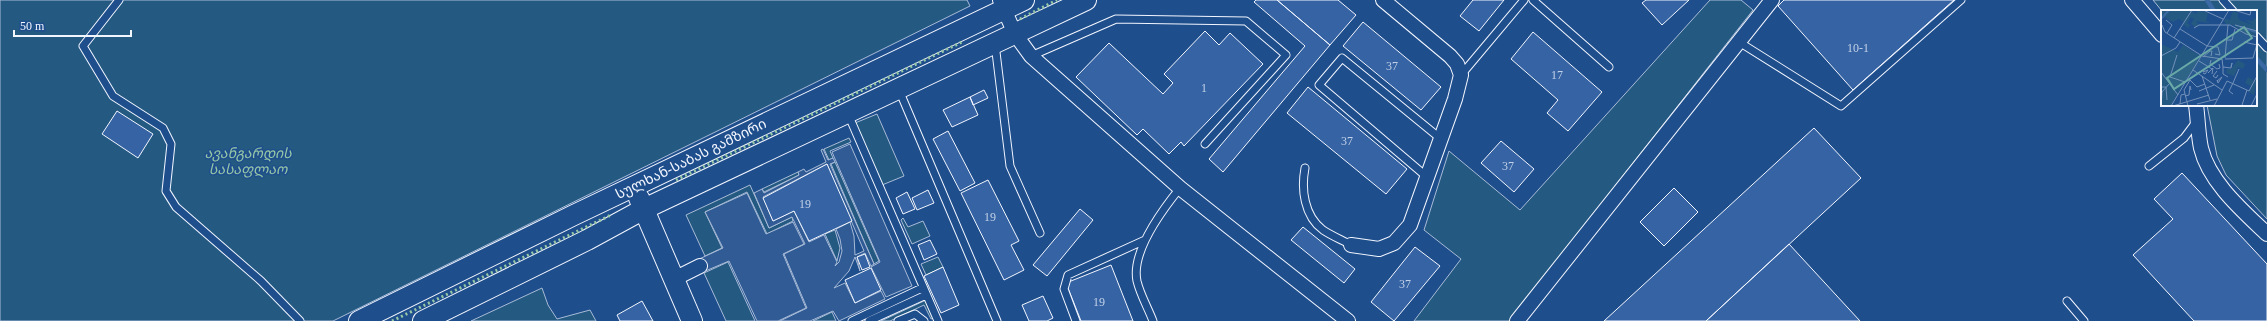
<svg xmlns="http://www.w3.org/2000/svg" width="2267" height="321" viewBox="0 0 2267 321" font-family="'Times New Roman','Noto Sans Georgian',serif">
  <rect width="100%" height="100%" fill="#1f4e8c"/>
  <path fill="#245a82" stroke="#a8bbd7" d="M 0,0 L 967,0 L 970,6 L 333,321 L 0,321 Z
    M 1710,0 L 1741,0 L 1753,10 L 1509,321 L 1414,321 L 1461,259 L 1424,230 L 1449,151 L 1520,210 Z
    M 2153,0 L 2267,0 L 2267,219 L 2226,175 L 2217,156 L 2207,105 L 2256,105 L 2256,11 L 2162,11 Z
    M 877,114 L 904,176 L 882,185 L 855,123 Z
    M 849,138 L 851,142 L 830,151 L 833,158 L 829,160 L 824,149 Z
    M 835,162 L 879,261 L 874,264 L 831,164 Z
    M 798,172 L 799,175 L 764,192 L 762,189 Z
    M 750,185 L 769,228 L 792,217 L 793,221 L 767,234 L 747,192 L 705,212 L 722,248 L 705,256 L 686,215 Z
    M 903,218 L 908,227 L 923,221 L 930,236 L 912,244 L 901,220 Z
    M 835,230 L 840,248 L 837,261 L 825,234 Z
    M 938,257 L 943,267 L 926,275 L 921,264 Z
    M 728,262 L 755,321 L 726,321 L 704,273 Z
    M 542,288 L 548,305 L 557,319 L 590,310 L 596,321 L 471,321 Z
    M 926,300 L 935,317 L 931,319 L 924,305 L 890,321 L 881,321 Z
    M 832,312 L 836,321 L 813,321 Z"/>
  <path fill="#305b95" stroke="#a8bbd7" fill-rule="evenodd" d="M 850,144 L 912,286 L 886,297 L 871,267 L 880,262 L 832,152 Z
    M 823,149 L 828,160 L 833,158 L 835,162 L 830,164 L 874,264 L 871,266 L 865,253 L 857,257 L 860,271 L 855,257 L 849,271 L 834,288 L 845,283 L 855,303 L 881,291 L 885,299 L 839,321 L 833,311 L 810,321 L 780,321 L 807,308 L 784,254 L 805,244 L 792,217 L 769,228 L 754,193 L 762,189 L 764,193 L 799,175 L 798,172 L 804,169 L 806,172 L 826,162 L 821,150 ZM 827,164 L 864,251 L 855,255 L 854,236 L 850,222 L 836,229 L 840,239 L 842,251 L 839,262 L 835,266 L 837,262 L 824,235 L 809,242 L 794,211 L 773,221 L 763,197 Z
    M 747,193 L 766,234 L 793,222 L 804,244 L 783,254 L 806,308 L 778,321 L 757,321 L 729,261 L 703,272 L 697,260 L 723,248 L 705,212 Z"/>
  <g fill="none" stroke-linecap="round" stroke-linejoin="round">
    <path stroke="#3b69a3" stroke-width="4.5" d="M 2207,0 L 2214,11
      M 2256,58 L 2267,70"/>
  </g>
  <path fill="#3563a3" stroke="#f2f6ff" d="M 1256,0 L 1277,0 L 1330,45 L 1223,172 L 1209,159 L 1305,46 L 1254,2 Z
    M 1277,0 L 1338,0 L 1356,15 L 1330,45 Z
    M 1473,0 L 1504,0 L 1479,31 L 1460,16 Z
    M 1646,0 L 1689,0 L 1662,25 L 1642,3 Z
    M 1784,0 L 1954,0 L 1853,90 L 1778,6 Z
    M 1363,22 L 1441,87 L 1421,110 L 1343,46 Z
    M 1205,31 L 1219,45 L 1230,33 L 1263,64 L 1184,146 L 1181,142 L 1169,154 L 1143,129 L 1137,135 L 1076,77 L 1109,43 L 1163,94 L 1173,83 L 1164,74 Z
    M 1533,32 L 1602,92 L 1568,131 L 1547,113 L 1558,100 L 1511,59 Z
    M 1308,87 L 1407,169 L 1386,194 L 1287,113 Z
    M 984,90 L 988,98 L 973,105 L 970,97 Z
    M 970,97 L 978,115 L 952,127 L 943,110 Z
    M 117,111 L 153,134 L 138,158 L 102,134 Z
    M 1814,128 L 1861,178 L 1706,321 L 1604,321 Z
    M 948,131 L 975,183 L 960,191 L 933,139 Z
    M 1501,141 L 1534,169 L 1514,192 L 1481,163 Z
    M 827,164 L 852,221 L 809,241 L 794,211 L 773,221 L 763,198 Z
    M 2182,173 L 2267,264 L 2267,321 L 2194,321 L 2133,255 L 2173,219 L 2154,199 Z
    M 988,180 L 1019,241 L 1011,245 L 1024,270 L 1004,280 L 961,193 Z
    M 1674,188 L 1698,212 L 1664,246 L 1640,222 Z
    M 928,190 L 934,203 L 917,210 L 912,198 Z
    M 907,192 L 915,209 L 903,214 L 896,198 Z
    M 1080,209 L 1093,220 L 1047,276 L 1033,265 Z
    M 1303,227 L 1355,269 L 1344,283 L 1291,240 Z
    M 930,240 L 937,254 L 924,260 L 918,245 Z
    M 1789,244 L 1860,321 L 1706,321 Z
    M 1415,247 L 1440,266 L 1394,321 L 1371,302 Z
    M 865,254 L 870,267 L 862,270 L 857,257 Z
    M 1111,265 L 1133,321 L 1081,321 L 1066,283 Z
    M 943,267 L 959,305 L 941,313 L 924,276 Z
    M 871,268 L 881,290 L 855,303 L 845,280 Z
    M 1043,296 L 1053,318 L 1047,321 L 1029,321 L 1022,305 Z
    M 642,301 L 653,321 L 620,321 L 617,315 Z"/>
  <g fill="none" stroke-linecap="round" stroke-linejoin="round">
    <g stroke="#f2f6ff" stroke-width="9">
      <path id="lane" d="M 119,0 L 83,46 L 113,96 L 163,128 L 171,144 L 166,191 L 176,207 L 261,281 L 300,321
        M 1533,0 L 1609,67
        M 2223,0 L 2233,11
        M 2256,36 L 2267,48
        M 1739,42 L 1841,106 L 1961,0
        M 995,44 L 1010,166 L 1040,233
        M 1031,56 L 1116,19 L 1246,21 L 1286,55 L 1205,144
        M 1461,75 L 1524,0
        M 899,90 L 997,321
        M 848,114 L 938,321
        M 2149,166 L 2184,138 L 2196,122
        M 1305,168 C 1301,189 1304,216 1323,230 C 1332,236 1342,240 1351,245
        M 1427,177 L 1319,85 L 1342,58 L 1441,139
        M 2067,301 L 2084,321
        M 852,321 L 922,288
        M 869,321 L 926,295
        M 898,321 L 915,314 L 924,321
        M 1076,321 L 1064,289 L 1068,275 L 1145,240
        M 1153,321 C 1148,308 1140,294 1137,281 C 1131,252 1163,209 1180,188"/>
    </g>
    <g stroke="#f2f6ff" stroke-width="16">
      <path id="street" d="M 1000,0 L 1015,34 L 1031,56 L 1180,188 L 1348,321
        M 2132,0 L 2162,35
        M 2196,105 C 2198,119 2198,134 2201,148 C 2209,182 2243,211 2267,234
        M 1351,245 L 1379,249 L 1394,243 L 1410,225 L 1455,99 L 1461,75 L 1457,64 L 1450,56 L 1383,0
        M 674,279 L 700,266
        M 1517,321 L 1772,0"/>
    </g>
    <g stroke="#f2f6ff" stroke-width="22">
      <path id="secondary" d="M 639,198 L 692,321
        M 359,321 L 574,215 L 1024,0
        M 423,321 L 587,240 L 644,209 L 1086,0"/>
    </g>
    <use href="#lane" stroke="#1f4e8c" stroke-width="7"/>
    <use href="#street" stroke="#1f4e8c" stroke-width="14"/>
    <use href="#secondary" stroke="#1f4e8c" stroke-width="20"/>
    <path stroke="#97c8a6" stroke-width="3" stroke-dasharray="2 3" stroke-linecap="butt" d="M 1020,19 L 1057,0
      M 676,180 L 962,42
      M 392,321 L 611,215"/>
  </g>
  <g text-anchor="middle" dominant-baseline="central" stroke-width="3" stroke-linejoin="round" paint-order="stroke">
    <g font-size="12" fill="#c3d1e8">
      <text x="1858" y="48">10-1</text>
      <text x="1392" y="66">37</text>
      <text x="1557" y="75">17</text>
      <text x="1204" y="88">1</text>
      <text x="1347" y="141">37</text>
      <text x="1508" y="166">37</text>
      <text x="805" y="204">19</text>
      <text x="990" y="217">19</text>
      <text x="1405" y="284">37</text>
      <text x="1099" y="302">19</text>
    </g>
    <g font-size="14" font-style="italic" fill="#97c8a6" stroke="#1f4e8c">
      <text x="248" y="153">ავანგარდის<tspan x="248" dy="16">სასაფლაო</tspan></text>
    </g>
    <g font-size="14" fill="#f2f6ff" stroke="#1f4e8c">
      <text transform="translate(691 159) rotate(-26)">სულხან-საბას გამზირი</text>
    </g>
  </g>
  <g transform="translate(2161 10)">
    <rect width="96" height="96" fill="#1f4e8c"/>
    <path d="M 0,0 L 30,0 L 23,12 L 18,9 L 12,12 L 3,7 L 0,9 ZM 36,0 L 47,3 L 45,11 L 49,13 L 35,11 L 38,15 L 34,17 L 30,14 L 33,9 L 30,7 L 26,13 L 29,15 L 27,18 L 22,14 L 30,1 L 36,4 ZM 72,1 L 77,3 L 77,8 L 80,11 L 92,15 L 84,10 L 91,11 L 96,7 L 96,23 L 93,26 L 86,24 L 70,14 L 66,15 L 63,11 L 64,9 L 69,10 ZM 0,34 L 17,42 L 22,35 L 39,46 L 9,96 L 0,96 ZM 77,50 L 84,54 L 82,59 L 77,57 L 73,66 L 65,63 L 66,59 L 70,59 ZM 87,67 L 94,71 L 96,67 L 93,85 L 88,82 L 90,76 L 84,73 Z" fill="#245a82"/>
    <path fill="none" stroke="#3b69a3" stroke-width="2" d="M 0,9 L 8,0M 79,17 L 95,22"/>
    <path fill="none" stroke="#7391ba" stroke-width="1" d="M 42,0 L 62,9M 73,0 L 89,5 L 90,0M 5,10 L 11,15 L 6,23M 1,15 L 4,22 L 41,46 L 61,49 L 62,57 L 70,58 L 71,53 L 70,57M 74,15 L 96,21M 33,18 L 38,15 L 69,15 L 85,24 L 96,27M 19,19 L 46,36 L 57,37 L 59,45 L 54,44M 13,28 L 31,0M 66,30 L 71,30 L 74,19M 83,32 L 96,35M 16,45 L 9,67 L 24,72M 0,46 L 15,38 L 19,32M 42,47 L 49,41 L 51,41 L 50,46M 64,48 L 67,15M 64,49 L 92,48 L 96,34M 50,50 L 49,54 L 56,59 L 59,58 L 58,54M 38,51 L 51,59M 62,57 L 62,64 L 67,67M 32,60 L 61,80M 56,61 L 52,66 L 55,68 L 57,65M 0,62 L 17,85M 42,63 L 44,64 L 47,60 L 42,62 L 44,58M 47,63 L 52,58 L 51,64M 41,66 L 49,90M 56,70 L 57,73 L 61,67 L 56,71M 72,73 L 78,59M 72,73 L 68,81 L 72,84M 0,77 L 5,77 L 6,90M 23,80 L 29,70 L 36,77 L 44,74M 23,80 L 27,96M 38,81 L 53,75M 24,86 L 28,85 L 29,76 L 30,80M 19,94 L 20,85 L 24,84M 36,94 L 56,89M 81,95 L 86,80M 0,96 L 1,82 L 8,74M 10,96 L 68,0M 12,96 L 48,85M 53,96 L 66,71 L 88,81 L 96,66M 90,96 L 96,84"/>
    <path fill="#6aa9a8" fill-opacity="0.15" stroke="#6aa9a8" stroke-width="2" d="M 83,17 L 91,28 L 13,79 L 6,68 Z"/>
    <rect width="96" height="96" fill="none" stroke="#f2f6ff" stroke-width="2"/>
  </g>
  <path d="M14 30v6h117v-6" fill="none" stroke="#f2f6ff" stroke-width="2"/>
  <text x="20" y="30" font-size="12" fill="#f2f6ff" stroke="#1f4e8c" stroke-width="3" paint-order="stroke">50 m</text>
</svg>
